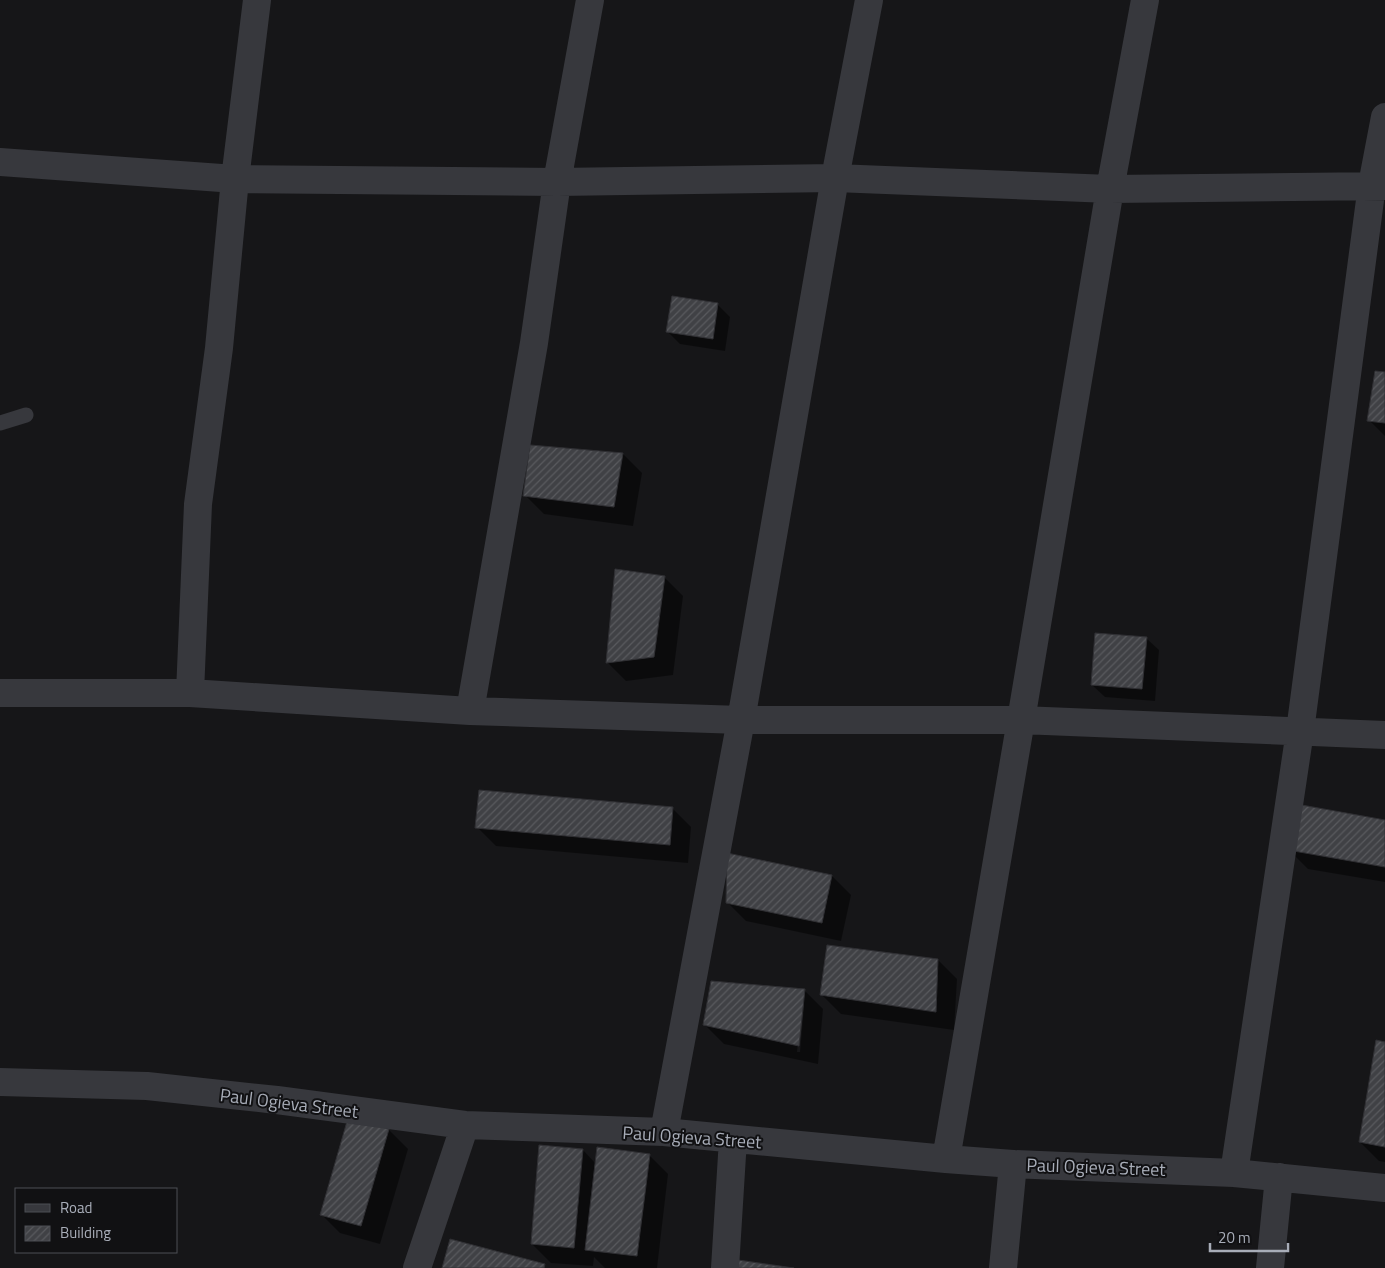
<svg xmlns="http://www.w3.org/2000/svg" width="1385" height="1268" viewBox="0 0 1385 1268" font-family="'Titillium Web',sans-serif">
  <defs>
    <pattern id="building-hatch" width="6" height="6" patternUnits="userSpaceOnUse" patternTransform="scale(1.25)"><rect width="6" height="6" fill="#404145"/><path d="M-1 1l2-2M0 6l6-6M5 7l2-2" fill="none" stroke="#595a5e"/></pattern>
  </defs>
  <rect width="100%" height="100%" fill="#161618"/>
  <path fill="#0007" fill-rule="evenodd" d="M 673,298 L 718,305 L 730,317 L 725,351 L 680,344 L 667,331 Z
    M 1385,373 L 1385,436 L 1369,420 Z
    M 623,454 L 642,473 L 633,526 L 544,514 L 525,495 Z
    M 664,577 L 683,596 L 673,675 L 626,681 L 607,662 Z
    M 1146,638 L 1159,650 L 1155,701 L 1105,697 L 1092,685 Z
    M 672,808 L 691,827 L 688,863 L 496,846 L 477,827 Z
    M 1385,821 L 1385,882 L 1308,869 L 1289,850 Z
    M 832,876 L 851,895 L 841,941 L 746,921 L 727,902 Z
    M 938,960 L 957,979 L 954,1030 L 841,1014 L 822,995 Z
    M 804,990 L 823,1009 L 818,1064 L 724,1044 L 705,1025 ZM 802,1006 L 804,1006 L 800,1052 L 797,1052 Z
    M 1385,1043 L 1385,1162 L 1379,1161 L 1360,1142 Z
    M 389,1130 L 408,1149 L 380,1244 L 340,1233 L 321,1214 Z
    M 583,1150 L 596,1164 L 649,1155 L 668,1174 L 657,1268 L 605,1268 L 594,1257 L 593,1266 L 551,1263 L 532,1244 Z"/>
  <path fill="url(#building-hatch)" stroke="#303034" d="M 672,296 L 718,303 L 713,339 L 666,332 Z
    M 1375,371 L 1385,372 L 1385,423 L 1367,421 Z
    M 530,445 L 623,453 L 614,507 L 523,496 Z
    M 615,569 L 665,576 L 654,657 L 606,663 Z
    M 1095,633 L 1147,637 L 1142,689 L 1091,685 Z
    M 479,790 L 673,807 L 670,845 L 475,828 Z
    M 1296,804 L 1385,820 L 1385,867 L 1288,850 Z
    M 727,853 L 832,875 L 822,923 L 726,903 Z
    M 827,945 L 938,959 L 936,1012 L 820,995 Z
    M 711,981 L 805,989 L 799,1046 L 703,1025 Z
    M 1376,1040 L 1385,1042 L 1385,1147 L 1359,1142 Z
    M 348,1118 L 389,1129 L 361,1226 L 320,1215 Z
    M 539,1145 L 583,1149 L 574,1248 L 531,1244 Z
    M 597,1147 L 650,1154 L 637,1256 L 585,1250 Z
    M 450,1239 L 545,1264 L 544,1268 L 442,1268 Z
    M 738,1260 L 794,1268 L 737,1268 Z"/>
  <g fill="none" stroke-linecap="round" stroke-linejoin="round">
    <path stroke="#37383d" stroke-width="15" d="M 0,423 L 26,415"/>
    <path stroke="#37383d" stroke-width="28" d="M 0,162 L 235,179 L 557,182 L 835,178 L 1110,189 L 1385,186
      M 0,693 L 190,693 L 470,711 L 741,720 L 1021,720 L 1385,735
      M 190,693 L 198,504 L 219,348 L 235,179 L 257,0
      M 470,711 L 534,343 L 557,182 L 590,0
      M 0,1082 L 147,1086 L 277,1100 L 465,1125 L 664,1132 L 946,1159 L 1013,1164 L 1234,1173 L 1385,1188
      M 664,1132 L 741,720 L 835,178 L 869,0
      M 946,1159 L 1021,720 L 1110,189 L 1145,0
      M 1234,1173 L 1300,731 L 1372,185 L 1385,117
      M 417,1268 L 465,1125
      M 725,1268 L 733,1139
      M 1003,1268 L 1013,1164
      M 1270,1268 L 1279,1177"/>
  </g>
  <g text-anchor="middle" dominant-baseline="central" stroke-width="4" stroke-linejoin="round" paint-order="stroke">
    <g font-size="18" fill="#a8adb8" stroke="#111113">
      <text transform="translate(289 1103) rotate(7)">Paul Ogieva Street</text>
      <text transform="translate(692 1137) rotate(4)">Paul Ogieva Street</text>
      <text transform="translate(1096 1167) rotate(2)">Paul Ogieva Street</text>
    </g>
  </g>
  <rect x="15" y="1188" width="162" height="65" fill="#111113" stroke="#4d4f55"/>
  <rect x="25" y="1204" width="25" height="8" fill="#37383d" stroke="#4d4f55"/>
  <text x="60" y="1213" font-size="15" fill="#a8adb8">Road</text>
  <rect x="25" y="1226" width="25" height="15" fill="url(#building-hatch)" stroke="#4d4f55"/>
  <text x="60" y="1238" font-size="15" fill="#a8adb8">Building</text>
  <path d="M1210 1243v8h78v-8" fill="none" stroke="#a8adb8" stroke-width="2.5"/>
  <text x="1218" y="1243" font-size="15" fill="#a8adb8" stroke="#111113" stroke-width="4" paint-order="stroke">20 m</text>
</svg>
